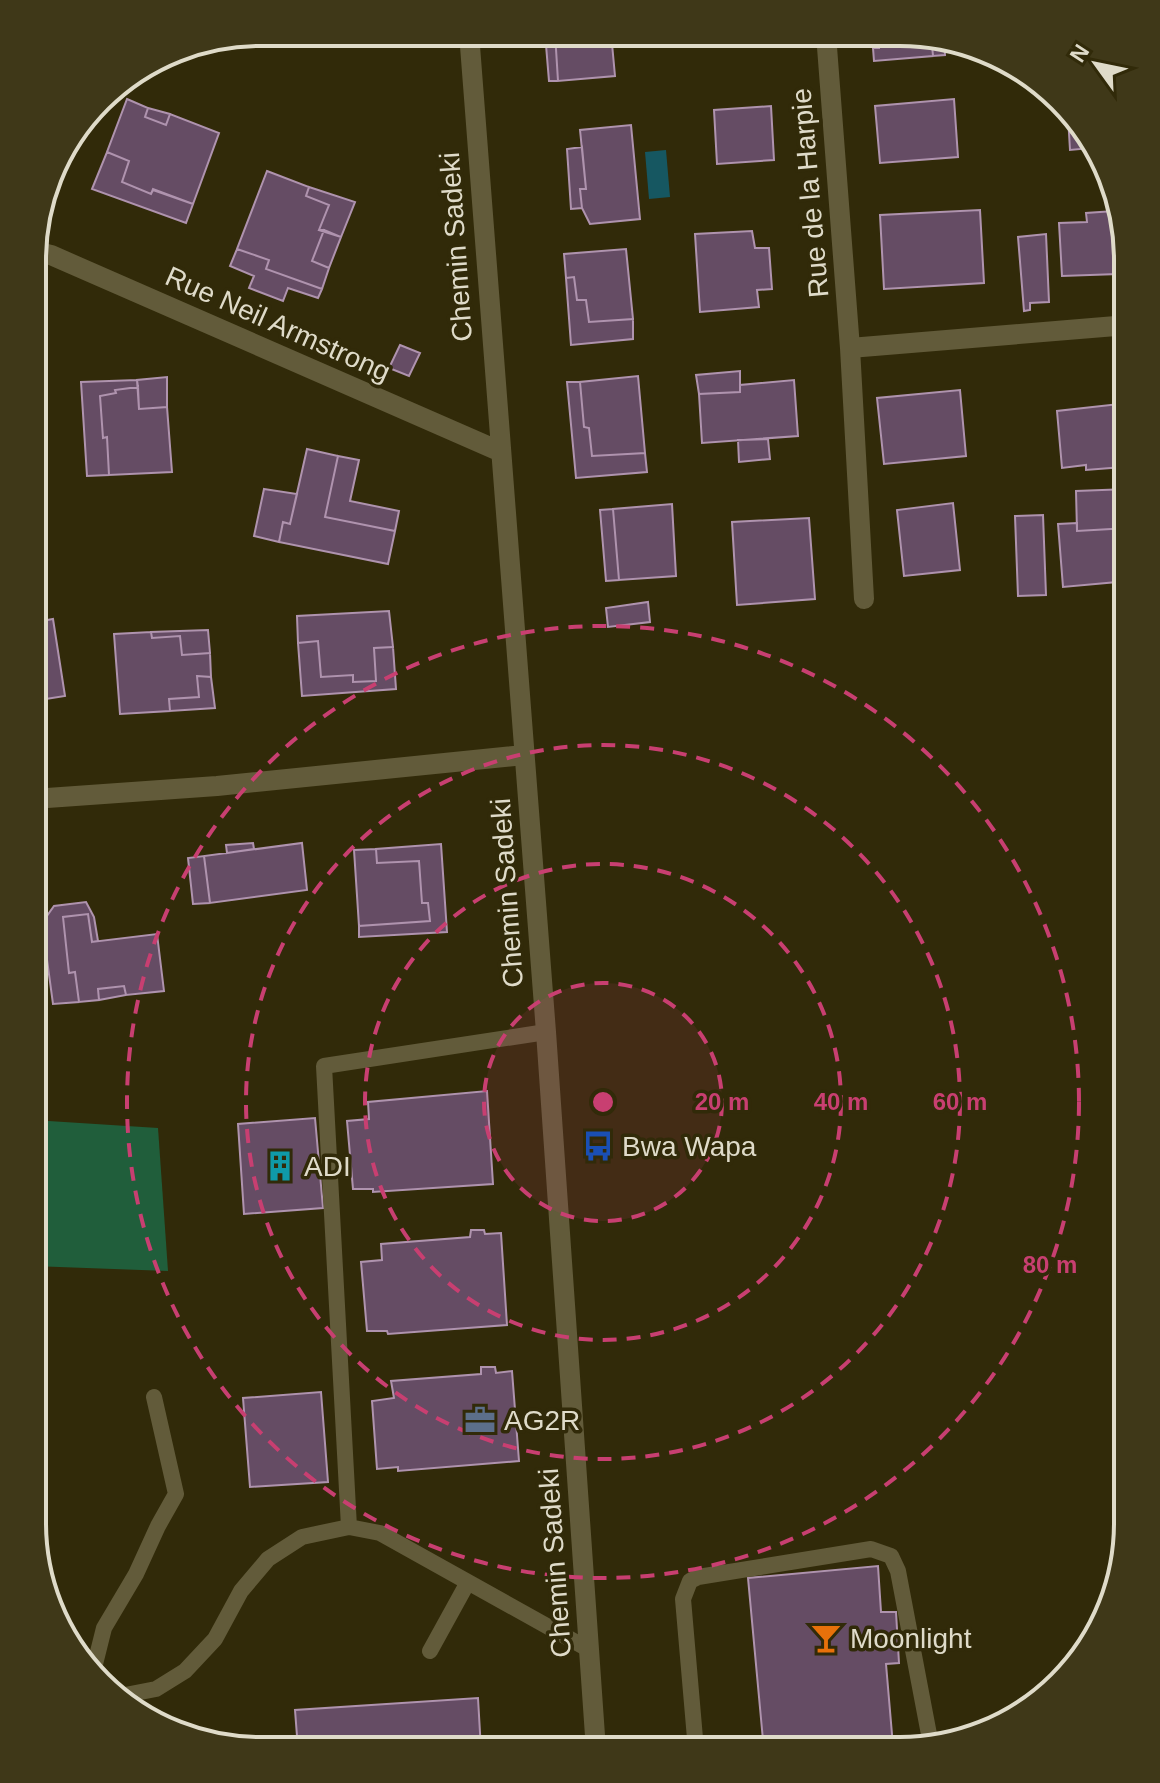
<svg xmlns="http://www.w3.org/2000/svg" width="1160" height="1783" viewBox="0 0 1160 1783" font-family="Arial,sans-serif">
  <rect width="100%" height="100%" fill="#312a09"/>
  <path fill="#205e3b" d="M 33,1120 L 158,1128 L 168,1271 L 32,1266 Z"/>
  <path fill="#165761" d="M 666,150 L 670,197 L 649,199 L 645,152 Z"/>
  <path fill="#654c64" stroke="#af93ae" stroke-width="2" d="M 545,33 L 555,33 L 558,81 L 549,81 Z
    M 555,33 L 611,33 L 615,76 L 558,81 Z
    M 702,33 L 759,33 L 759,40 L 702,44 Z
    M 878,34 L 931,34 L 933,56 L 874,61 L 873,48 L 879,48 Z
    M 931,34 L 944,40 L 945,55 L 933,56 Z
    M 127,99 L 148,108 L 145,117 L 166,125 L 170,114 L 219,133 L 193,204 L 153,189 L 151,194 L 122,182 L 129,161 L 107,152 Z
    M 954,99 L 958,157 L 880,163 L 875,106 Z
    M 771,106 L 774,160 L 717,164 L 714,110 Z
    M 148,108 L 170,114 L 166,125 L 145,117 Z
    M 1068,116 L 1092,148 L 1070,150 Z
    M 631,125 L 640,219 L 590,224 L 582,208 L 580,189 L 586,189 L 580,130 Z
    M 582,147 L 586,189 L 580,189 L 582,208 L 571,209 L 567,149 Z
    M 107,152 L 129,161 L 122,182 L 151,194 L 153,190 L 193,204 L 186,223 L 92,189 Z
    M 267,171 L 309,187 L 306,196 L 329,205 L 319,230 L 324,230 L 312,261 L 329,268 L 322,289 L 266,269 L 269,260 L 237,249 Z
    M 309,187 L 355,202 L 341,237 L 319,230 L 329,205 L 306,196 Z
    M 980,210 L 984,283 L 884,289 L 880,215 Z
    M 1114,211 L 1118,274 L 1062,276 L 1059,223 L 1087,222 L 1086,213 Z
    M 324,230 L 341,237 L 329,268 L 312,261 Z
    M 752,231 L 755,248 L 769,248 L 772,289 L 757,290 L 759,307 L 700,312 L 695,234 Z
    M 1046,234 L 1049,302 L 1030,303 L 1030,310 L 1024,311 L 1018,237 Z
    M 237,249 L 269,260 L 266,269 L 322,289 L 318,298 L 288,288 L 283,301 L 249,288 L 254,276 L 230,266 Z
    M 626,249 L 633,319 L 589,322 L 586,300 L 577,300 L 574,277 L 566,278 L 564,254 Z
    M 574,277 L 577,300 L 586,300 L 589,322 L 633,319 L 633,339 L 571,345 L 566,278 Z
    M 34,340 L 39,413 L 34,413 Z
    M 400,345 L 420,353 L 409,376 L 389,368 Z
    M 740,371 L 740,392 L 699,394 L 696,375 Z
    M 638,376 L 645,453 L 592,456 L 589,428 L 584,427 L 580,382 Z
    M 167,377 L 167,407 L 139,409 L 137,380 Z
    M 137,380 L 138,387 L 115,390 L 116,393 L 100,396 L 103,438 L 107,437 L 109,475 L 87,476 L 81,382 Z
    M 794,380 L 798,436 L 702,443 L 699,394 L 740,392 L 740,385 Z
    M 567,382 L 580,382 L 584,427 L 589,428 L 592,456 L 645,453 L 647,472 L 576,478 Z
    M 138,387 L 139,409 L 167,407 L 172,472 L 109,475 L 107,437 L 103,438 L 100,396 L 116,393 L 115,390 Z
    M 960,390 L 966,456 L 884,464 L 877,398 Z
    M 1128,403 L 1128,461 L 1122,462 L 1123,467 L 1086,470 L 1086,465 L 1062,468 L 1057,411 Z
    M 768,439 L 770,459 L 739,462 L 738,440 Z
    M 307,449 L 338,456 L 325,517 L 395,531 L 388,564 L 279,542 L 283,522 L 290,524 Z
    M 338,456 L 359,460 L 350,501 L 399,511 L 395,531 L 325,517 Z
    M 264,489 L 297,494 L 290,524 L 283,522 L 279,542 L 254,536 Z
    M 1128,489 L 1128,528 L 1077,531 L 1076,491 Z
    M 953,503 L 960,570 L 904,576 L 897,510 Z
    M 672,504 L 676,576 L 619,580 L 613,509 Z
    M 613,509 L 619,580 L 606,581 L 600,510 Z
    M 1043,515 L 1046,595 L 1018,596 L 1015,516 Z
    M 809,518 L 815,599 L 737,605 L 732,522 Z
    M 1077,523 L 1077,531 L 1128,528 L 1128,581 L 1063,587 L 1058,524 Z
    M 648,602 L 650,622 L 608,627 L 606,608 Z
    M 389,611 L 393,647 L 374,648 L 376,681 L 353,682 L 353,675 L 321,677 L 318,641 L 298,643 L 297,616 Z
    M 53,619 L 65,696 L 33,701 L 33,681 L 43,680 L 36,622 Z
    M 33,622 L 36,622 L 43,680 L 33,681 Z
    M 208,630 L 210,653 L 182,655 L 180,636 L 152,638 L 151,632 Z
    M 151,632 L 152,638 L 180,636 L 182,655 L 210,653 L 211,677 L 197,676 L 199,697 L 169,699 L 170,711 L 120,714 L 114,634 Z
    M 318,641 L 321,677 L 353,675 L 353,682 L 376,681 L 374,648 L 393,647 L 396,689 L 302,696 L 298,643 Z
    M 197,676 L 211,677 L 215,708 L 170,711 L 169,699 L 199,697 Z
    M 253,843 L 254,849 L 227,853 L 226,845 Z
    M 302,843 L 307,890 L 210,903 L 204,856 Z
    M 441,844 L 447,932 L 359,937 L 359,926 L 430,921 L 428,903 L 422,903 L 419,861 L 377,863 L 376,849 Z
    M 376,849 L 377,863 L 419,861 L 422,903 L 428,903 L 430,921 L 359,926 L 354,850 Z
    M 204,856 L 210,903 L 193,904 L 188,858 Z
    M 86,902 L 94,917 L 98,941 L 92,942 L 88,914 L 63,917 L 69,973 L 75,972 L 79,1002 L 53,1004 L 42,923 L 54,906 Z
    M 88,914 L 92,942 L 157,934 L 164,991 L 126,995 L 124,986 L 98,989 L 99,1000 L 79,1002 L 75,972 L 69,973 L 63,917 Z
    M 124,986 L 126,995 L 99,1000 L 98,989 Z
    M 487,1091 L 493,1184 L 373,1192 L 373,1189 L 353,1189 L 347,1121 L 369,1119 L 368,1102 Z
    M 315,1118 L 323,1208 L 244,1214 L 238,1124 Z
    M 471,1230 L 484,1230 L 485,1234 L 501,1233 L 507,1325 L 388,1334 L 387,1331 L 367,1331 L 361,1262 L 382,1260 L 381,1244 L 470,1237 Z
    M 481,1367 L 495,1367 L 496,1373 L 512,1371 L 519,1461 L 398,1471 L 398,1467 L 377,1469 L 372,1401 L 394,1398 L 391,1381 L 481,1374 Z
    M 321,1392 L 328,1482 L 250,1487 L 243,1398 Z
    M 878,1566 L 881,1612 L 896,1612 L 899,1663 L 886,1664 L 893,1746 L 925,1746 L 901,1751 L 764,1751 L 748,1578 Z
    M 478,1698 L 481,1750 L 298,1749 L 295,1710 Z"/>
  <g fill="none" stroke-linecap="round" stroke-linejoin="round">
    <path stroke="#625b3a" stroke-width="16" d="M 349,1527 L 324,1066 L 546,1032
      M 430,1651 L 468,1582
      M 101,1678 L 94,1668 L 104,1628 L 136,1574 L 158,1526 L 176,1494 L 154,1397
      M 106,1685 L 120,1696 L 156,1689 L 185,1671 L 215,1639 L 241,1591 L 268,1559 L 302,1537 L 349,1527 L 380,1533 L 588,1649
      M 696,1750 L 683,1599 L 690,1581 L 698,1577 L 871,1549 L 891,1556 L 898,1571 L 931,1745"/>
    <path stroke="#625b3a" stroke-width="20" d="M 469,33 L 546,1032 L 596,1750
      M 826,34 L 850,348 L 864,599
      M 34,251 L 51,255 L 499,451
      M 850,348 L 1128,325
      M 33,799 L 217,786 L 524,755"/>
  </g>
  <circle cx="603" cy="1102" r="119" fill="#c83f71" fill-opacity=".12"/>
  <g fill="none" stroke="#c83f71" stroke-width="4" stroke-dasharray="14 10">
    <circle cx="603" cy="1102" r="119"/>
    <circle cx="603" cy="1102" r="238"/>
    <circle cx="603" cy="1102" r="357"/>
    <circle cx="603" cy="1102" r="476"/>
  </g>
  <defs>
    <g id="bus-bare" transform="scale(2.4)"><path d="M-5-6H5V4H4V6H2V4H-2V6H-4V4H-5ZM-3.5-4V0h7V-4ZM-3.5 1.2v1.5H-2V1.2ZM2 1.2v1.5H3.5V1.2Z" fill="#1a4fb4" stroke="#312a09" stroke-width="2.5" paint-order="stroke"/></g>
    <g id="building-bare" transform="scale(2.4)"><path d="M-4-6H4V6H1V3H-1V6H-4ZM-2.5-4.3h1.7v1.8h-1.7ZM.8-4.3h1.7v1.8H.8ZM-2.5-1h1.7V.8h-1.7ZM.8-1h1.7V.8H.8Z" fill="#0f9aa8" stroke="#312a09" stroke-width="2.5" paint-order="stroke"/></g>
    <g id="office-bare" transform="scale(2.4)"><path d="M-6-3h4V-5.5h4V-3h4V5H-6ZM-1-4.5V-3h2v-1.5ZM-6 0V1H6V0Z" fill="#5c6f8a" stroke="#312a09" stroke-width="2.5" paint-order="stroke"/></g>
    <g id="bar-bare" transform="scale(2.4)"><path d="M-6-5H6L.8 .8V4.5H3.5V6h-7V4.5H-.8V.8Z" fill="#e8710a" stroke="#312a09" stroke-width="2.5" paint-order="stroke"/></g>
  </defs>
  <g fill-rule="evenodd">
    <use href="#bus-bare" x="598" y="1146"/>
    <use href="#building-bare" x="280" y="1166"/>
    <use href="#office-bare" x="480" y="1420"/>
    <use href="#bar-bare" x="826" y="1638"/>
  </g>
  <g text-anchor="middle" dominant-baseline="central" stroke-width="7" stroke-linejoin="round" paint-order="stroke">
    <g font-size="28" fill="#dfdbc9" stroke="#312a09">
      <text transform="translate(810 193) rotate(-95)">Rue de la Harpie</text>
      <text transform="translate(456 247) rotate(-94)">Chemin Sadeki</text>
      <text transform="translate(278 324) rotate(24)">Rue Neil Armstrong</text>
      <text transform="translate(507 893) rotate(-94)">Chemin Sadeki</text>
      <text transform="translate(555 1563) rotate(-94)">Chemin Sadeki</text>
    </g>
    <g font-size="28" fill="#dfdbc9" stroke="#312a09" text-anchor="start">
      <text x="622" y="1146">Bwa Wapa</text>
      <text x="304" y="1166">ADI</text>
      <text x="504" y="1420">AG2R</text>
      <text x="850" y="1638">Moonlight</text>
    </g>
  </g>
  <path d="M0 0H1160V1783H0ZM260 46H900A214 214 0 0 1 1114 260V1523A214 214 0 0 1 900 1737H260A214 214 0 0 1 46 1523V260A214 214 0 0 1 260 46Z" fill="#3f3818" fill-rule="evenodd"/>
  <path fill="none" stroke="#dfdbc9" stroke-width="4" d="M260 46H900A214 214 0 0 1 1114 260V1523A214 214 0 0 1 900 1737H260A214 214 0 0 1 46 1523V260A214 214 0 0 1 260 46Z"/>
  <circle cx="603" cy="1102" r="12" fill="#c83f71" stroke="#312a09" stroke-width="4"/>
  <g font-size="24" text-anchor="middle" font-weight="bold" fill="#c83f71" stroke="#312a09" stroke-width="7" stroke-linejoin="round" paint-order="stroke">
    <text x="722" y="1110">20 m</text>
    <text x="841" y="1110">40 m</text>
    <text x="960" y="1110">60 m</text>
    <text x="1050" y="1273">80 m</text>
  </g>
  <g transform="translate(1096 64) rotate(303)" stroke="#312a09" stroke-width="6" paint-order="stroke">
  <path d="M0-6L14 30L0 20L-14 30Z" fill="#dfdbc9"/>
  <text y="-12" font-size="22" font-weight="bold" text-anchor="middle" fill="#dfdbc9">N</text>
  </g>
</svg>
